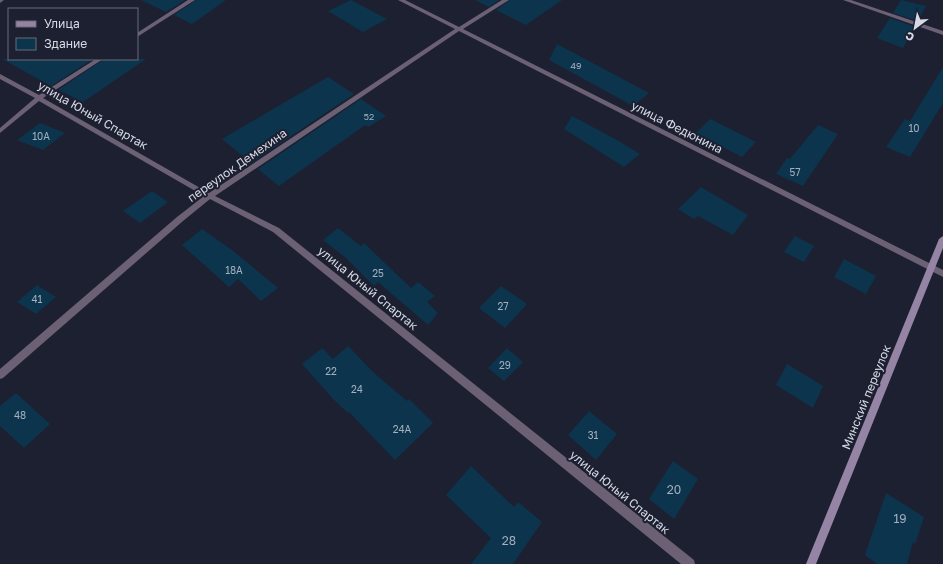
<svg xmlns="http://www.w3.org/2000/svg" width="943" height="564" viewBox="0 0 943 564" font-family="'Golos Text',sans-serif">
  <rect width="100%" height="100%" fill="#1d2031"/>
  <path fill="#0c344c" d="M 141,0 L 185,0 L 166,12 Z
    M 196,0 L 226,0 L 192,24 L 174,15 Z
    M 351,0 L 387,19 L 363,32 L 328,11 Z
    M 475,0 L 499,0 L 489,7 Z
    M 510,0 L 562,0 L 526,25 L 496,10 Z
    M 901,0 L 926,6 L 918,21 L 893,13 Z
    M 890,18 L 915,27 L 903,48 L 877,38 Z
    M 557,44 L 649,93 L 633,106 L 549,60 Z
    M 2,59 L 93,59 L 51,86 Z
    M 104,59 L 146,59 L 83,102 L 58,90 Z
    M 943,67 L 943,103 L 910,157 L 886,147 L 905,119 L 910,121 Z
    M 328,77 L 354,94 L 251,163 L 222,139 Z
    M 361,99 L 386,116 L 368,127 L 365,125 L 279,186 L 258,169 Z
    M 572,116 L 617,140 L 640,154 L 624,167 L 564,129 Z
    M 710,119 L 756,142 L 742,157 L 696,133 Z
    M 40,123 L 65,133 L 43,150 L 17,140 Z
    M 818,125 L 838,134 L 803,186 L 776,174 L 787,158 L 790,159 Z
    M 701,187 L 748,215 L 733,235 L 698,216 L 694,219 L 678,209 Z
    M 152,191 L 168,202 L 140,223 L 123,211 Z
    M 338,228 L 361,246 L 364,243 L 411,288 L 418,282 L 435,296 L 427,302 L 438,313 L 428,325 L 378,282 L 374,286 L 346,258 L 323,240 Z
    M 202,229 L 232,250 L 278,288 L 261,301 L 238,279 L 229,287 L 182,245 Z
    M 795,236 L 814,246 L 804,262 L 784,252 Z
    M 844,259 L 876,276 L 866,294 L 834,277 Z
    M 37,285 L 56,297 L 36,314 L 17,302 Z
    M 501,286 L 527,304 L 505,328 L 479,308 Z
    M 348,346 L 373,372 L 407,401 L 409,399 L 433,423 L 395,460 L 349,412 L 348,413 L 334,400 L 302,364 L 322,348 L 333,359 Z
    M 507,348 L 523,362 L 504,381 L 488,368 Z
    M 787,364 L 823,386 L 813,408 L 776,385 Z
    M 16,393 L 50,424 L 24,448 L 0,426 L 0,406 Z
    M 589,411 L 617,434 L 596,460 L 568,435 Z
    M 673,461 L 698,479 L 674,519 L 649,499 Z
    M 471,466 L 514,507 L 518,502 L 542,522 L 513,564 L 471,564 L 491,538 L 446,495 Z
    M 886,493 L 924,517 L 915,544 L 913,542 L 907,564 L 877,564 L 865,555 Z"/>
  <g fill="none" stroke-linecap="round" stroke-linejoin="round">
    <path fill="#6c6075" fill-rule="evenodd" d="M 0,0 L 4,0 L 0,3 Z
      M 188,0 L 195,0 L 137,37 L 137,33 Z
      M 398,0 L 405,0 L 459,27 L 502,0 L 509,0 L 463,29 L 943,270 L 943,277 L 459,31 L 215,196 L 279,228 L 694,560 L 695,564 L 681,564 L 273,232 L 210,199 L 183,221 L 3,378 L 0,379 L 0,369 L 177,217 L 204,196 L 39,101 L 0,133 L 0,128 L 35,98 L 0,79 L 0,74 L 39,95 L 96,59 L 103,59 L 43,98 L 209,193 L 455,29 Z
      M 843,0 L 851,0 L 943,31 L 943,35 Z"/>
    <path fill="#9684a5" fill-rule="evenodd" d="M 943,236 L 943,248 L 816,564 L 806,564 L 939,239 Z"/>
  </g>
  <g text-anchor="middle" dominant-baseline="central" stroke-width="4" stroke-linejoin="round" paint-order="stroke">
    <g font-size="9" fill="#a4b0c0">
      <text x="576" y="65">49</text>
      <text x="369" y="116">52</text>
    </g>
    <g font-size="10" fill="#a4b0c0">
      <text x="914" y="128">10</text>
      <text x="41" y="136">10А</text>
      <text x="795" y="172">57</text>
      <text x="234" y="270">18А</text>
      <text x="378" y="273">25</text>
      <text x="37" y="299">41</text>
      <text x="503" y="306">27</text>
      <text x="505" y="365">29</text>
      <text x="331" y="371">22</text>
      <text x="357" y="389">24</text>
      <text x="20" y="415">48</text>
      <text x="402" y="429">24А</text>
      <text x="593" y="435">31</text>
    </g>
    <g font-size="12" fill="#d7dae6" stroke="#1d2031">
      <text transform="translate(93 115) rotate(30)">улица Юный Спартак</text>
      <text transform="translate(677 127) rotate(27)">улица Федюнина</text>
      <text transform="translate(237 165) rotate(-35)">переулок Демехина</text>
      <text transform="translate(368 288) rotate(39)">улица Юный Спартак</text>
      <text transform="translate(866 397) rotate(-68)">Минский переулок</text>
      <text transform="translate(620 492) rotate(39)">улица Юный Спартак</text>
    </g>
    <g font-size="12" fill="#a4b0c0">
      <text x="674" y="489">20</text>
      <text x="900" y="518">19</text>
      <text x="509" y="540">28</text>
    </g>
  </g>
  <rect x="8" y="8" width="130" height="52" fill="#1d2031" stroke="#676a79"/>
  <rect x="16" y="21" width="20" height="6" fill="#9684a5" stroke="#676a79"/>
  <text x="44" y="28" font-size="12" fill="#d7dae6">Улица</text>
  <rect x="16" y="38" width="20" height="12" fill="#0c344c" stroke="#676a79"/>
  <text x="44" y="48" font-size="12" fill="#d7dae6">Здание</text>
  <g transform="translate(915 28) rotate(212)" stroke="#1d2031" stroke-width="3" paint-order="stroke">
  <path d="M0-3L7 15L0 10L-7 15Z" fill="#d7dae6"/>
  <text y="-6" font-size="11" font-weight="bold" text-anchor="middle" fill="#d7dae6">С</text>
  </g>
</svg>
